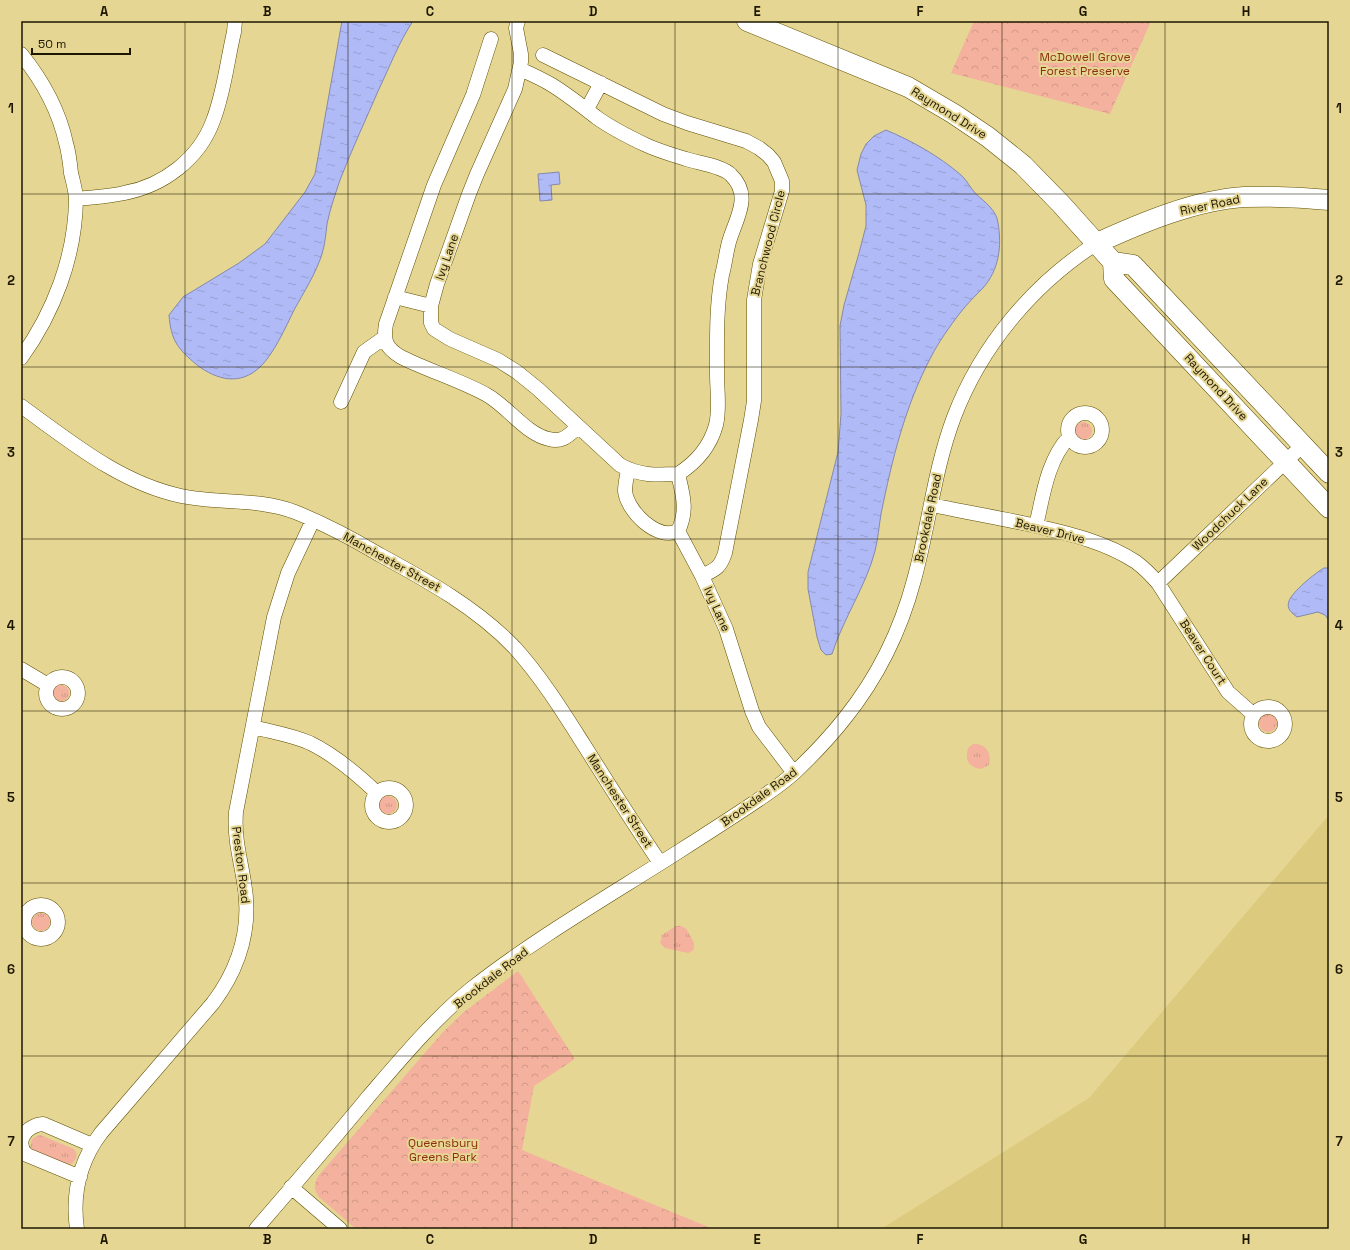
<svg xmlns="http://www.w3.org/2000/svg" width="1350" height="1250" viewBox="0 0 1350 1250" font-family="'Space Grotesk',sans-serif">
  <defs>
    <pattern id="grass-tufts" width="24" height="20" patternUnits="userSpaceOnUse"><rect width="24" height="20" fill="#f4b19e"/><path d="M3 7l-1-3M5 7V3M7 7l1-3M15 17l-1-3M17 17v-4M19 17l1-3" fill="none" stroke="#d19886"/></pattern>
    <pattern id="park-crowns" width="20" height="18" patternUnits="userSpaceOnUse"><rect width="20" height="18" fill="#f4b19e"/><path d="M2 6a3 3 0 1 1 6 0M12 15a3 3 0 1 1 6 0" fill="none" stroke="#d19886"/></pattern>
    <pattern id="water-ripples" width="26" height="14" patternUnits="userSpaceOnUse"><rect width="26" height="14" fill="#b0baf6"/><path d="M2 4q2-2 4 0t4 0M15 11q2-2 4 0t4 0" fill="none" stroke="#979fd1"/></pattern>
  </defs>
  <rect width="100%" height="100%" fill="#e6d693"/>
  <path fill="#dcca7e" d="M 1329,815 L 1329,1229 L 881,1229 L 1089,1098 Z"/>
  <path fill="url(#grass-tufts)" d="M1074 431a9 9 0 1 1 18 0a9 9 0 1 1-18 0Z
    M53 693a8 8 0 1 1 16 0a8 8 0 1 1-16 0Z
    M1259 723a9 9 0 1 1 18 0a9 9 0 1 1-18 0Z
    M 973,744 C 986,743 992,753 989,765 L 981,769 C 968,767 965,760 968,748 Z
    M379 805a9 9 0 1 1 18 0a9 9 0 1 1-18 0Z
    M32 922a9 9 0 1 1 18 0a9 9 0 1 1-18 0Z
    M 676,926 C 679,926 680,925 683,927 C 686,928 688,931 689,934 C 694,941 698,950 688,953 L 665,948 L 660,943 L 662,935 Z
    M 40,1135 L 74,1149 C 79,1155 76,1162 69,1165 L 33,1151 L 31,1148 C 30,1140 33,1137 40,1135 Z"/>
  <path fill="url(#park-crowns)" d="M 974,21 L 1151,21 L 1110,114 L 951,73 Z
    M 518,971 L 575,1059 L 534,1086 L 522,1150 L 713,1229 L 356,1229 L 319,1197 C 313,1189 314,1183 319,1175 L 443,1032 L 464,1012 Z"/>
  <path fill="url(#water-ripples)" stroke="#8489ac" d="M 342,21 L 413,21 C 399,42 390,66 379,89 C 366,119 352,149 340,180 C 335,195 330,209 327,224 C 326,233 325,244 322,254 C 316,273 304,292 294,310 C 286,327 273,355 260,367 C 240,386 217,380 197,365 C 178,349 171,341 169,315 L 183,297 L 239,263 L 265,244 L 305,192 L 315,174 Z
    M 886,130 C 912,141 939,156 961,175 C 967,180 970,188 976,194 C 985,202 997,211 998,223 C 1002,246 999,270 983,288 C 975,296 967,304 960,313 C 950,326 938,343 931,357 C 905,406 892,460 881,514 C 879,526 878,539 875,551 C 866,586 843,619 832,654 L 826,655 L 821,650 L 817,637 L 808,589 L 808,572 L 838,452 L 841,414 L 840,326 L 844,305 L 859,253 L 866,226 L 866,205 L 857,170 L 861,154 L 866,144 L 874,136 Z
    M 559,172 L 560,184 L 551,185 L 552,200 L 540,201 L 538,174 Z
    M 1324,568 L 1329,568 L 1329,620 L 1325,615 L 1318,612 L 1297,617 C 1292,613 1286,609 1289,601 C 1292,592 1315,573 1324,568 Z"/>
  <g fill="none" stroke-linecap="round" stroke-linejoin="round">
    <g stroke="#5e4f00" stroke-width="15">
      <path id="street" d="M 518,21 L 516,28 L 521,54 L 521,62 L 515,89 L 477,174 L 469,194 L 437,284 L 431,306 L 431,323 L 434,329 L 450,339 L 498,360 L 517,372 L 538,389 L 620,465 C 640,476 656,475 678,474
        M 491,39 L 473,95 L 434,185 L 386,324 C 383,341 386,348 401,357 C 429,371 460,380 487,395 C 508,407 526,434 549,439 C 562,443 569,435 578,427
        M 21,54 C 42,80 59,111 66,143 C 69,153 70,163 71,173 C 73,182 76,191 76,200 C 75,257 54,312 21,358
        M 543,55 L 663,114 L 687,123 L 746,141 L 759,148 L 768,155 L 774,162 L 782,181 L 782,191 L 760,264 L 754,300 L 754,401 L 751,420 L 725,553 C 720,568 716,569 702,576
        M 520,69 C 531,74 542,79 552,85 C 568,95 582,106 596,117 C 611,128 629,137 646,145 C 659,151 673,155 686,159 C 698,163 723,166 731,175 C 753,196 735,220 729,242 C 726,253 725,264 722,275 C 716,308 717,340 717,374 C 717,390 720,410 716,425 C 710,447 697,462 678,474 C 683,495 688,511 678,531
        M 587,109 L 601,83
        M 76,199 C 92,197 108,197 124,193 C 163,186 199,159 213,121 C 224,93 227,62 234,32 L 235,21
        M 395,297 L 431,306
        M 341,402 L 364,352 L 385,337
        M 21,406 C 71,442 120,483 181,496 C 219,504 259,498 295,512 C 325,524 353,539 380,555 C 428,581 477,608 515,648 C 542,678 563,712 584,745 C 609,785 634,824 660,863
        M1068 430a17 17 0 1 1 34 0a17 17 0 1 1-34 0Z
        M 628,469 C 627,476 625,484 625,491 C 627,511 657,541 678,531
        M 931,505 C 966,512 1001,518 1036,526 C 1070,534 1106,542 1136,562 C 1144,568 1151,575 1158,583 L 1228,692 L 1254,715
        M 1036,526 C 1043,496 1047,461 1069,437
        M 678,531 L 702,576 L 726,629 L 752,711 L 759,727 L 794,773
        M 1158,583 L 1303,445
        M 21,669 L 48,685
        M46 693a16 16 0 1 1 32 0a16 16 0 1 1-32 0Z
        M1251 724a17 17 0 1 1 34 0a17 17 0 1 1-34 0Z
        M 253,727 C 272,732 292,735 310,743 C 335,755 357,774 377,793
        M372 805a17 17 0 1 1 34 0a17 17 0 1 1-34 0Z
        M24 922a17 17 0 1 1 34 0a17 17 0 1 1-34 0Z
        M 80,1177 L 27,1155 C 13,1142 27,1125 43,1124 L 92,1145
        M 291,1187 L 340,1229
        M 77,1229 C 72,1194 80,1161 101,1133 L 213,1003 C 240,967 252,927 244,882 C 240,857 234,838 236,812 L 274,617 L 288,573 L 313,520
        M 256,1229 C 294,1185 332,1141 369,1096 C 400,1060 434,1019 471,989 C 536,938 609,896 678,852 C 703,836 728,820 752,804 C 767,794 782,784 795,772 C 813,755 830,737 845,718 C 877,678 901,629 914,580 C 929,526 934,470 954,417 C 981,346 1033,284 1097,243"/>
    </g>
    <g stroke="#5e4f00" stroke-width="21">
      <path id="secondary" d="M 747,21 L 908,87 L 954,114 L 988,137 L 1023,165 L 1061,204 L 1113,262 L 1133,265 L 1329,473
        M 1097,243 C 1141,223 1195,200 1244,197 C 1273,196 1301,197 1329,200
        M 1113,262 L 1114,279 L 1329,508"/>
    </g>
    <use href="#street" stroke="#fff" stroke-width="14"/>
    <use href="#secondary" stroke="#fff" stroke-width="20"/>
  </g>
  <path fill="none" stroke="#1d1700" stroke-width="1" stroke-opacity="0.55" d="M 185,21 L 185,1229M 348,21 L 348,1229M 512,21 L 512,1229M 675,21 L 675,1229M 838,21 L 838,1229M 1002,21 L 1002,1229M 1165,21 L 1165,1229M 21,194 L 1329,194M 21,367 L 1329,367M 21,539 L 1329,539M 21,711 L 1329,711M 21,883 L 1329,883M 21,1056 L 1329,1056"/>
  <g text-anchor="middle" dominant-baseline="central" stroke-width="4" stroke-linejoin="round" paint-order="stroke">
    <g font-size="12" fill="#8e2e10" stroke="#e6d693">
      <text x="1085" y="57">McDowell Grove<tspan x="1085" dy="14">Forest Preserve</tspan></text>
      <text x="443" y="1143">Queensbury<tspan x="443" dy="14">Greens Park</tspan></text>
    </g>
    <g font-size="12" fill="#1d1700" stroke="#e6d693">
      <text transform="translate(949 113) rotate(32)">Raymond Drive</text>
      <text transform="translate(1210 205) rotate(-12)">River Road</text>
      <text transform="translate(768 243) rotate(-76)">Branchwood Circle</text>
      <text transform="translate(447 257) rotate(-71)">Ivy Lane</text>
      <text transform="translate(1216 387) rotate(47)">Raymond Drive</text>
      <text transform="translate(1230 514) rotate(-44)">Woodchuck Lane</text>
      <text transform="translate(928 518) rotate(-78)">Brookdale Road</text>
      <text transform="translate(1050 531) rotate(14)">Beaver Drive</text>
      <text transform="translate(392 562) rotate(29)">Manchester Street</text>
      <text transform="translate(717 609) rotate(66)">Ivy Lane</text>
      <text transform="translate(1203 652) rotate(57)">Beaver Court</text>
      <text transform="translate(759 797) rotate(-36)">Brookdale Road</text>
      <text transform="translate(620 801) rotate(57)">Manchester Street</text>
      <text transform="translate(241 865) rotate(83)">Preston Road</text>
      <text transform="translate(491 978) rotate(-38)">Brookdale Road</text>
    </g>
  </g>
  <rect width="1350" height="1250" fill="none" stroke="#e6d693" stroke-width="44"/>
  <path d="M32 48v6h98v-6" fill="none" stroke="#1d1700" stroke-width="2"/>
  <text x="38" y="48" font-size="12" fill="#1d1700" stroke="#e6d693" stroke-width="3" paint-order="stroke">50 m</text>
  <rect x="22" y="22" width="1306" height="1206" fill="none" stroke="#1d1700" stroke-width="1.5"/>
  <g font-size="13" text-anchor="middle" font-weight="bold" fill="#1d1700">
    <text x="104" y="16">A</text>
    <text x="267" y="16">B</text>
    <text x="430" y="16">C</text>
    <text x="593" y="16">D</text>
    <text x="757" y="16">E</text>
    <text x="920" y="16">F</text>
    <text x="1083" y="16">G</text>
    <text x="1246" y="16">H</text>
    <text x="11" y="113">1</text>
    <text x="1339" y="113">1</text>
    <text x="11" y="285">2</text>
    <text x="1339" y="285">2</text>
    <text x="11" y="457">3</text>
    <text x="1339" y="457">3</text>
    <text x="11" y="630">4</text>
    <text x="1339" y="630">4</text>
    <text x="11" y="802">5</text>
    <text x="1339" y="802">5</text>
    <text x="11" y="974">6</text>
    <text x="1339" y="974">6</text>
    <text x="11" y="1146">7</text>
    <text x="1339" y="1146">7</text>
    <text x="104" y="1244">A</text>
    <text x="267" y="1244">B</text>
    <text x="430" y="1244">C</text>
    <text x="593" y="1244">D</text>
    <text x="757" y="1244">E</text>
    <text x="920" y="1244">F</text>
    <text x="1083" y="1244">G</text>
    <text x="1246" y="1244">H</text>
  </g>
</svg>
